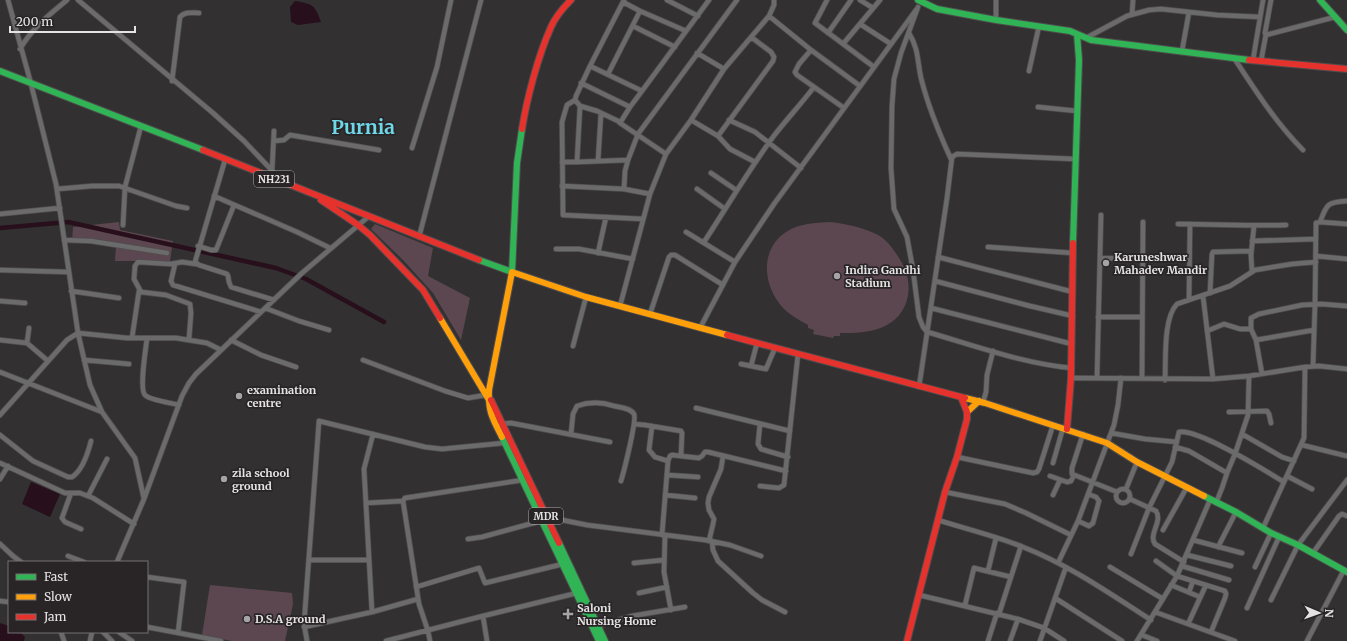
<svg xmlns="http://www.w3.org/2000/svg" width="1347" height="641" viewBox="0 0 1347 641" font-family="Merriweather,serif">
  <rect width="100%" height="100%" fill="#323031"/>
  <path fill="#5c4750" d="M 119,222 L 120,230 L 173,241 L 170,261 L 115,261 L 116,246 L 72,241 L 73,227 Z
    M 830,222 C 846,224 863,227 878,235 C 888,240 896,253 902,263 C 915,286 909,316 883,327 C 869,333 854,333 840,333 L 840,336 L 834,336 L 833,338 L 813,334 L 814,330 L 808,328 L 808,325 C 799,320 790,315 783,308 C 763,286 759,250 786,232 C 799,223 816,223 830,222 Z
    M 375,224 L 433,248 L 428,276 L 470,298 L 461,340 L 433,293 L 403,260 L 371,229 Z
    M 210,585 L 292,593 L 293,604 L 285,641 L 232,641 L 202,635 Z"/>
  <path fill="#270f1b" d="M 295,1 C 313,4 315,5 321,22 L 298,25 L 291,22 L 290,7 Z
    M 31,482 L 60,494 L 50,517 L 22,504 Z
    M 0,623 L 9,626 L 9,632 L 20,632 L 25,637 L 24,641 L 0,641 Z"/>
  <g fill="none" stroke-linecap="round" stroke-linejoin="round">
    <path stroke="#270f1b" stroke-width="4.5" d="M 0,228 L 68,222 L 276,268 L 306,279 L 384,322"/>
    <g stroke="#4f4d4e" stroke-width="6">
      <path id="street" d="M 8,0 L 30,80 L 56,184 L 78,333 L 90,385 L 102,412
        M 78,0 L 213,113 L 244,141 L 281,180
        M 624,0 L 590,66 L 642,91 L 709,0
        M 667,0 L 698,16
        M 827,0 L 815,23 L 874,67
        M 860,0 L 873,8
        M 1271,0 L 1265,33 L 1266,35 L 1335,17
        M 918,7 L 901,53 L 894,79 L 892,106 L 891,168 L 894,209 L 907,237 L 913,270 L 919,317 L 923,327 L 927,332 C 973,345 1024,364 1072,368
        M 640,11 L 686,31
        M 1132,14 L 1133,0
        M 769,16 L 811,50 L 860,86
        M 996,20 L 996,0
        M 860,24 L 891,44
        M 633,26 L 675,47
        M 828,33 L 851,0
        M 909,33 C 919,50 917,60 921,78 C 928,106 939,133 951,159
        M 1086,38 L 1127,16 L 1149,10 L 1161,9 L 1217,15 L 1260,17
        M 843,44 L 880,0
        M 20,49 C 32,28 49,15 67,0
        M 811,50 L 799,64 L 795,72 L 797,75 L 844,108
        M 1182,51 L 1189,12
        M 697,53 L 724,69
        M 1234,58 C 1255,90 1276,123 1303,150
        M 1253,60 L 1263,0
        M 1261,61 L 1266,34
        M 1029,71 L 1039,26
        M 608,74 L 640,11 L 623,2
        M 172,81 L 180,17 C 185,11 193,13 199,13
        M 581,83 L 630,107
        M 575,100 L 567,105 L 562,122 L 563,215 L 643,219
        M 580,106 L 575,100 L 576,96 L 590,66
        M 1038,107 L 1077,111
        M 691,120 L 718,136 L 730,149 L 755,162
        M 729,120 L 755,132 L 801,168
        M 620,123 L 630,107 L 642,91
        M 718,136 L 773,61 L 774,57 L 771,52 L 751,37
        M 274,141 L 284,140 L 290,135 L 379,150
        M 412,148 L 437,67 L 451,0
        M 666,154 L 620,123 L 618,121 L 597,111 L 580,106 L 577,162 L 628,160 L 638,134 L 737,0
        M 225,160 L 195,262 L 199,265 L 227,274 L 228,276 L 229,282 L 231,287 L 274,300
        M 598,161 L 601,113
        M 562,162 L 577,162
        M 272,171 L 274,131
        M 711,173 L 736,190
        M 562,186 L 624,189 L 625,171 L 628,160
        M 57,189 L 92,186 L 119,186 L 176,206 L 187,208
        M 624,189 L 650,194
        M 697,189 L 725,209
        M 214,196 L 297,232 L 330,248
        M 0,214 L 60,208
        M 1320,222 C 1327,204 1327,202 1347,201
        M 1178,224 C 1214,224 1250,226 1286,225
        M 123,225 L 125,187 L 141,126
        M 686,232 L 735,262
        M 419,237 L 481,0
        M 64,240 L 91,241 L 167,253
        M 1252,241 L 1316,239
        M 704,242 C 727,207 748,171 773,137 C 786,120 801,104 814,87
        M 198,246 L 211,250 L 216,250 L 234,205
        M 988,247 L 1073,253
        M 556,249 L 579,249 L 633,259
        M 598,253 L 606,217
        M 1316,256 L 1347,259
        M 938,257 L 1073,292
        M 1100,258 L 1142,259
        M 175,264 L 171,281 L 173,285 L 261,312
        M 0,270 L 68,272
        M 1252,272 L 1251,255 L 1254,226
        M 935,281 L 1030,306 L 1073,316
        M 71,291 L 119,298
        M 1210,293 L 1212,254 L 1213,252 L 1251,251
        M 1203,296 L 1213,379
        M 1189,300 L 1190,224
        M 0,301 L 25,303
        M 620,306 L 650,194 L 666,154 L 691,120 L 724,69 L 769,16 L 774,5 L 774,0
        M 265,308 L 299,321 L 329,330
        M 931,308 L 1072,344
        M 650,314 L 669,257 L 671,255 L 675,255 L 723,285
        M 1098,317 L 1142,317
        M 29,328 L 27,343 L 48,361
        M 700,328 L 735,262 L 774,204 L 916,10
        M 1207,331 L 1224,324 L 1240,329 L 1251,329
        M 132,338 L 139,291
        M 147,338 C 146,348 139,389 145,395 C 149,400 172,403 179,405
        M 189,339 L 191,313 L 190,304 L 166,295 L 141,292 L 134,279 L 135,266 L 138,262 L 171,264 L 182,262 L 196,264
        M 0,340 L 27,343
        M 231,340 L 261,355 L 296,367
        M 1256,340 L 1314,330
        M 573,346 L 586,297
        M 84,360 L 129,364
        M 363,360 L 445,391 L 468,398 L 486,395
        M 741,364 L 766,369 L 775,348
        M 751,366 L 757,343
        M 1313,366 L 1315,304 L 1316,225 L 1316,223 L 1320,222 L 1347,224
        M 0,372 L 102,412 L 135,458 L 144,499
        M 1262,374 L 1256,340 L 1251,329 L 1251,318 L 1259,314 L 1302,305 L 1321,304 L 1347,306
        M 1071,378 L 1213,379 L 1249,376 L 1305,367 L 1319,366 L 1347,369
        M 1097,378 L 1101,215
        M 1142,378 L 1143,222
        M 1165,380 C 1166,360 1163,318 1177,304 L 1230,286 L 1255,270 L 1292,264 L 1316,262
        M 919,387 L 947,198 L 952,157 L 957,154 L 1075,159
        M 983,402 L 986,392 L 987,375 L 993,351
        M 696,408 L 790,431
        M 1229,412 L 1267,411 L 1269,414 L 1271,423
        M 0,415 L 67,340 L 78,333 L 127,338 L 176,338 L 207,343 L 221,350
        M 501,424 L 511,423 L 610,442
        M 634,424 L 645,425 L 681,431 L 682,433 L 681,456
        M 760,424 L 758,444 L 761,449 L 788,457
        M 652,426 L 649,450 L 655,457 L 668,461
        M 1111,433 L 1145,439 L 1177,442
        M 571,434 L 573,414 L 577,406 C 588,402 602,402 614,406 C 619,407 631,408 634,414 C 637,420 624,471 621,481
        M 1083,434 L 1072,468 L 1072,474 L 1117,492
        M 1242,434 L 1282,457 L 1294,461
        M 0,435 L 33,461 L 68,477 L 72,477 C 83,470 88,453 91,441
        M 1302,445 L 1347,456
        M 1175,447 L 1189,451 L 1227,473
        M 957,457 L 1033,473 L 1037,472 L 1039,469 L 1053,425
        M 0,463 L 65,493 L 80,493 L 93,498 L 134,524
        M 1053,463 L 1063,428
        M 667,475 L 698,477
        M 1050,476 L 1067,482 L 1071,481 L 1074,475
        M 1287,476 L 1312,489
        M 0,479 L 8,466
        M 760,486 L 779,488 L 784,485 L 798,354
        M1116 496a7 7 0 1 1 14 0a7 7 0 1 1-14 0Z
        M 1126,489 L 1137,462
        M 945,492 L 1005,504 L 1026,513 L 1071,535
        M 71,493 L 62,518 L 65,522 L 81,529
        M 665,495 L 695,498
        M 1053,495 L 1060,480
        M 88,496 L 107,459
        M 1130,499 L 1156,511 C 1163,522 1148,534 1155,544 L 1184,562
        M 366,503 L 403,501
        M 1216,503 L 1222,488 L 1227,473 L 1235,454 L 1248,415 L 1249,376
        M 938,520 C 966,529 996,536 1023,547 C 1069,565 1109,593 1151,620
        M 1078,521 L 1089,526 L 1093,523 L 1099,501 L 1096,497 L 1088,494
        M 1263,528 L 1304,438 L 1305,367
        M 1163,530 L 1187,487
        M 662,535 L 668,461 L 670,456 L 672,455 L 699,458 L 702,456 L 705,452 L 708,452 L 786,471
        M 665,535 L 664,572 L 671,610
        M 468,539 L 482,537 L 552,518 L 587,525 L 705,540 L 730,545 L 761,556
        M 1193,540 L 1242,553
        M 709,541 L 713,524 L 714,519 L 709,510 L 708,503 L 709,497 L 721,469 L 723,456
        M 712,541 L 713,550 L 718,561 L 753,593 L 762,600 L 785,612
        M 0,544 L 13,556 L 21,562
        M 1218,547 L 1236,512
        M 1313,553 L 1339,516 L 1342,514 L 1347,516
        M 1131,554 L 1149,508 L 1172,462 L 1179,432 C 1199,429 1264,470 1284,482
        M 1187,555 L 1231,566
        M 68,556 L 84,562
        M 309,560 L 369,560
        M 1156,561 L 1177,576 L 1225,591 L 1226,594 L 1225,598 L 1211,632
        M 117,562 L 144,499 L 182,396 L 189,383 L 196,374 L 302,273 L 368,217
        M 634,563 L 664,560
        M 1058,563 L 1078,521 L 1114,425 L 1118,405 L 1121,378
        M 1182,566 L 1229,580
        M 1110,567 L 1163,599
        M 1255,567 L 1271,533
        M 988,571 L 996,538
        M 147,577 L 184,582 L 178,633
        M 1171,585 L 1200,597
        M 416,587 L 479,568 L 485,583 L 563,564
        M 1189,592 L 1193,581
        M 639,593 L 667,587
        M 919,595 L 1018,619 L 1044,628 L 1064,641
        M 1055,598 L 1122,641
        M 1271,600 L 1298,545 L 1347,480
        M 0,601 L 9,602
        M 965,605 L 974,568 L 1011,577
        M 1247,608 L 1279,537
        M 372,612 L 418,599
        M 1155,612 L 1235,641
        M 999,614 L 1021,546
        M 483,616 L 487,641
        M 1188,624 L 1206,585
        M 598,626 L 632,616 L 685,607
        M 147,627 L 221,641
        M 304,627 L 372,612 L 364,469 L 373,434
        M 61,632 L 64,641
        M 103,632 L 112,641
        M 119,632 L 132,641
        M 1142,635 L 1157,641
        M 90,641 L 92,632
        M 307,641 L 304,624 L 319,421 L 425,447 L 442,449 L 504,443
        M 386,641 L 483,616 L 577,593
        M 430,641 L 428,631 L 419,604 L 403,501 L 405,498 L 523,480
        M 988,641 L 997,613
        M 1010,641 L 1018,619
        M 1040,641 L 1066,567
        M 1137,641 L 1177,576 L 1210,500
        M 1307,641 L 1344,570"/>
    </g>
    <g stroke="#4f4d4e" stroke-width="8">
      <path id="fast" d="M 918,0 L 937,9 L 996,20 L 1070,31 L 1091,40 L 1249,60
        M 1320,0 L 1347,30
        M 0,71 L 203,150
        M 1073,243 L 1079,60 L 1077,34
        M 479,260 L 512,272 L 517,163 L 522,129
        M 502,437 L 599,641
        M 1204,496 L 1236,512 L 1271,533 L 1298,545 L 1347,572
        M 559,543 L 605,641"/>
    </g>
    <g stroke="#4f4d4e" stroke-width="8">
      <path id="slow" d="M 512,272 L 586,297 L 727,335
        M 440,318 L 489,400
        M 965,398 L 985,403 L 1107,443 L 1137,462 L 1204,496
        M 967,412 L 979,401
        M 502,437 C 492,418 488,411 489,390 L 512,272"/>
    </g>
    <g stroke="#4f4d4e" stroke-width="8">
      <path id="jam" d="M 1249,60 L 1347,69
        M 522,129 C 527,98 538,56 551,27 C 555,18 564,7 571,0
        M 203,150 L 479,260
        M 321,200 L 358,225 L 370,235 L 423,290 L 440,318
        M 727,335 L 965,398
        M 491,400 L 559,543
        M 1067,429 L 1071,378 L 1073,243
        M 907,641 L 945,492 L 957,457 L 967,419 L 967,412 L 961,397"/>
    </g>
    <use href="#street" stroke="#6b6b6b" stroke-width="4.5"/>
    <use href="#fast" stroke="#30b455" stroke-width="6"/>
    <use href="#slow" stroke="#ff9f0a" stroke-width="6"/>
    <use href="#jam" stroke="#e5322d" stroke-width="6"/>
  </g>
  <g fill="#a7a4a5" stroke="#292527" stroke-width="1.5">
    <circle cx="1106" cy="263" r="4"/>
    <circle cx="837" cy="276" r="4"/>
    <circle cx="239" cy="396" r="4"/>
    <circle cx="224" cy="479" r="4"/>
    <path d="M566 608h4v4h4v4h-4v4h-4v-4h-4v-4h4z"/>
    <circle cx="247" cy="619" r="4"/>
  </g>
  <g text-anchor="middle" dominant-baseline="central" stroke-width="3.5" stroke-linejoin="round" paint-order="stroke">
    <g fill="#292527" stroke="#adaaab" stroke-width="1">
      <rect x="254" y="171" width="40" height="16" rx="3"/>
      <rect x="529" y="508" width="34" height="16" rx="3"/>
    </g>
    <g font-size="10" font-weight="bold" fill="#e6e3e4">
      <text x="274" y="179">NH231</text>
      <text x="546" y="516">MDR</text>
    </g>
    <g font-size="11" font-weight="bold" fill="#e6e3e4" stroke="#292527" text-anchor="start">
      <text x="1114" y="257">Karuneshwar<tspan x="1114" dy="13">Mahadev Mandir</tspan></text>
      <text x="845" y="270">Indira Gandhi<tspan x="845" dy="13">Stadium</tspan></text>
      <text x="247" y="390">examination<tspan x="247" dy="13">centre</tspan></text>
      <text x="232" y="473">zila school<tspan x="232" dy="13">ground</tspan></text>
      <text x="577" y="608">Saloni<tspan x="577" dy="13">Nursing Home</tspan></text>
      <text x="255" y="619">D.S.A ground</text>
    </g>
    <g font-size="19" font-weight="bold" fill="#6ed8e8" stroke="#292527">
      <text x="363" y="127">Purnia</text>
    </g>
  </g>
  <rect x="8" y="561" width="140" height="72" fill="#292527" stroke="#757173"/>
  <rect x="16" y="574" width="20" height="6" fill="#30b455" stroke="#757173"/>
  <text x="44" y="581" font-size="12" fill="#e6e3e4">Fast</text>
  <rect x="16" y="594" width="20" height="6" fill="#ff9f0a" stroke="#757173"/>
  <text x="44" y="601" font-size="12" fill="#e6e3e4">Slow</text>
  <rect x="16" y="614" width="20" height="6" fill="#e5322d" stroke="#757173"/>
  <text x="44" y="621" font-size="12" fill="#e6e3e4">Jam</text>
  <g transform="translate(1319 613) rotate(92)" stroke="#292527" stroke-width="3" paint-order="stroke">
  <path d="M0-3L7 15L0 10L-7 15Z" fill="#e6e3e4"/>
  <text y="-6" font-size="11" font-weight="bold" text-anchor="middle" fill="#e6e3e4">N</text>
  </g>
  <path d="M10 26v6h125v-6" fill="none" stroke="#e6e3e4" stroke-width="2"/>
  <text x="16" y="26" font-size="12" fill="#e6e3e4" stroke="#292527" stroke-width="3" paint-order="stroke">200 m</text>
</svg>
